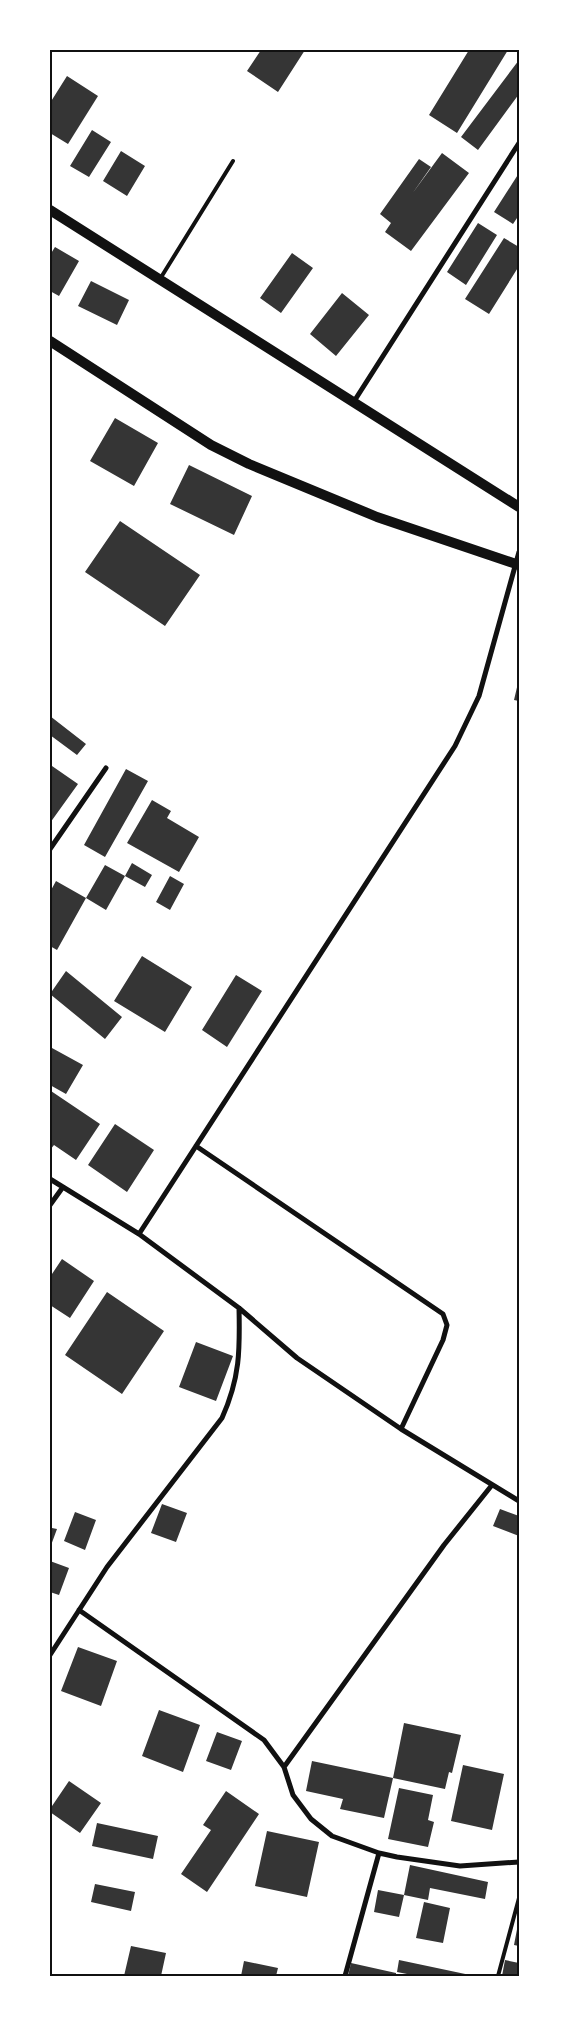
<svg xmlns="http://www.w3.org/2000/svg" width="569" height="2026" viewBox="0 0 569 2026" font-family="'Fira Sans',sans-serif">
  <rect width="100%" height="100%" fill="#fff"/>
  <path fill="#353535" d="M 261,50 L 305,50 L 278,92 L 247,71 Z
    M 469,50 L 508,50 L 457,133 L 429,115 Z
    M 519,60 L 519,94 L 478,150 L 461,137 Z
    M 67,76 L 98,96 L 68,144 L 50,133 L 50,103 Z
    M 92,130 L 111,142 L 89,177 L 70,166 Z
    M 121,151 L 145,166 L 127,196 L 103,181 Z
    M 442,153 L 469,173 L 411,251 L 385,232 L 391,223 L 380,214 L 419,159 L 431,167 L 412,194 Z
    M 519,173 L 519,215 L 513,224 L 494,212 Z
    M 478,223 L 497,235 L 466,285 L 447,272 Z
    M 504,238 L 519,247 L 519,266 L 489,314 L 465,299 Z
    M 55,247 L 79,261 L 59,296 L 50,291 L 50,255 Z
    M 292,253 L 313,268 L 281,313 L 260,298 Z
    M 91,281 L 129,300 L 117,325 L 78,306 Z
    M 342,293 L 369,315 L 336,356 L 310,334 Z
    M 115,418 L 158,443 L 134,486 L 90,461 Z
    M 189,465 L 252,496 L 234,535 L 170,504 Z
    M 120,521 L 200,575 L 165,626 L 85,572 Z
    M 518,683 L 519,683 L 519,701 L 514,700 Z
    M 50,716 L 86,744 L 77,755 L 50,735 Z
    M 52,766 L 78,784 L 50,823 L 50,769 Z
    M 126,769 L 148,781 L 105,857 L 84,845 Z
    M 152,800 L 171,811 L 167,818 L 199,837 L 179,872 L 127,843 Z
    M 132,863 L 152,875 L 145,887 L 125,876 Z
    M 105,865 L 125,876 L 106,910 L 86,898 L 57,950 L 50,946 L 50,892 L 56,881 L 86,898 Z
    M 170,876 L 184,884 L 170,910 L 156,902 Z
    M 142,956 L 192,987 L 165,1032 L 114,1001 Z
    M 66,971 L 122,1017 L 105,1039 L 50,994 Z
    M 236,975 L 262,991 L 227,1047 L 202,1030 Z
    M 52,1048 L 83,1065 L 66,1094 L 50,1085 L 50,1051 Z
    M 51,1091 L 100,1124 L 76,1160 L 54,1145 L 50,1150 Z
    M 115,1124 L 154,1150 L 127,1192 L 88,1165 Z
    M 62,1259 L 94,1281 L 70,1318 L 50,1305 L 50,1277 Z
    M 107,1292 L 164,1331 L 122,1394 L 65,1355 Z
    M 196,1342 L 233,1356 L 216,1401 L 179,1387 Z
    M 162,1504 L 187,1513 L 176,1542 L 151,1533 Z
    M 500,1509 L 519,1516 L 519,1536 L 493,1526 Z
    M 75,1512 L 96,1520 L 85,1550 L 64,1541 Z
    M 52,1528 L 57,1529 L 50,1548 L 50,1533 Z
    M 50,1561 L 69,1568 L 59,1595 L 50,1592 Z
    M 78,1647 L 117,1661 L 101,1706 L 61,1691 Z
    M 159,1710 L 200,1725 L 183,1772 L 142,1756 Z
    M 404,1723 L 461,1735 L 452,1773 L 449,1772 L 445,1789 L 393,1778 Z
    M 217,1732 L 242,1741 L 231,1770 L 206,1761 Z
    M 312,1761 L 393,1778 L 384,1818 L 340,1809 L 343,1799 L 306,1791 Z
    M 463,1765 L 504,1774 L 492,1830 L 451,1821 Z
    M 69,1781 L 101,1803 L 80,1833 L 50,1812 L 50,1809 Z
    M 399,1788 L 433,1795 L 428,1820 L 434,1822 L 428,1847 L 388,1839 Z
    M 226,1791 L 259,1814 L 207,1892 L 181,1874 L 211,1830 L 203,1825 Z
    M 97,1823 L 158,1836 L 153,1859 L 92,1846 Z
    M 267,1831 L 319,1842 L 307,1897 L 255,1886 Z
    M 410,1865 L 488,1882 L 485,1899 L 430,1888 L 428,1900 L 404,1895 Z
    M 95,1884 L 135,1892 L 131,1911 L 91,1902 Z
    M 378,1890 L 404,1895 L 399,1917 L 374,1912 Z
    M 424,1902 L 450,1908 L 443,1943 L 416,1938 Z
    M 518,1924 L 519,1924 L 519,1946 L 514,1945 Z
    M 131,1946 L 166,1953 L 161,1976 L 124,1976 Z
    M 399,1960 L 470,1975 L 470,1976 L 417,1976 L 397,1972 Z
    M 505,1960 L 519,1963 L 519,1976 L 502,1976 Z
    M 244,1961 L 278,1968 L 276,1976 L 241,1976 Z
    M 351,1963 L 396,1973 L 396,1976 L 348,1976 Z"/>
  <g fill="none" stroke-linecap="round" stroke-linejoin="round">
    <path stroke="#111" stroke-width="4" d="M 160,279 L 233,161
      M 498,1976 L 519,1898"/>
    <path stroke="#111" stroke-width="5" d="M 353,403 L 519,143
      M 50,849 L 106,768
      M 196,1146 L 443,1314 L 447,1325 L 443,1340 L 401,1429
      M 50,1179 L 139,1234 L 239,1308 L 297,1358 L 401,1429 L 519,1501
      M 50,1205 L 63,1187
      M 139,1234 L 455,746 L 479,696 L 519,552
      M 79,1610 L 264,1740 L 284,1767 L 293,1795 L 311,1819 L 332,1836 L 379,1853 L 397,1857 L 460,1866 L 519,1862
      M 50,1655 L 107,1567 L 222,1418 C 240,1378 240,1350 239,1308
      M 284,1767 L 444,1545 L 492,1485
      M 345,1976 L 379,1853"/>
    <path stroke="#111" stroke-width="10" d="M 50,210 L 519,507
      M 50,341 L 211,445 L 249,464 L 377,517 L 519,565"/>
  </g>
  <rect width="569" height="2026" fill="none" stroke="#ffffff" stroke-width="102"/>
  <rect x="51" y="51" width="467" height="1924" fill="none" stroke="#111" stroke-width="2"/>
</svg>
